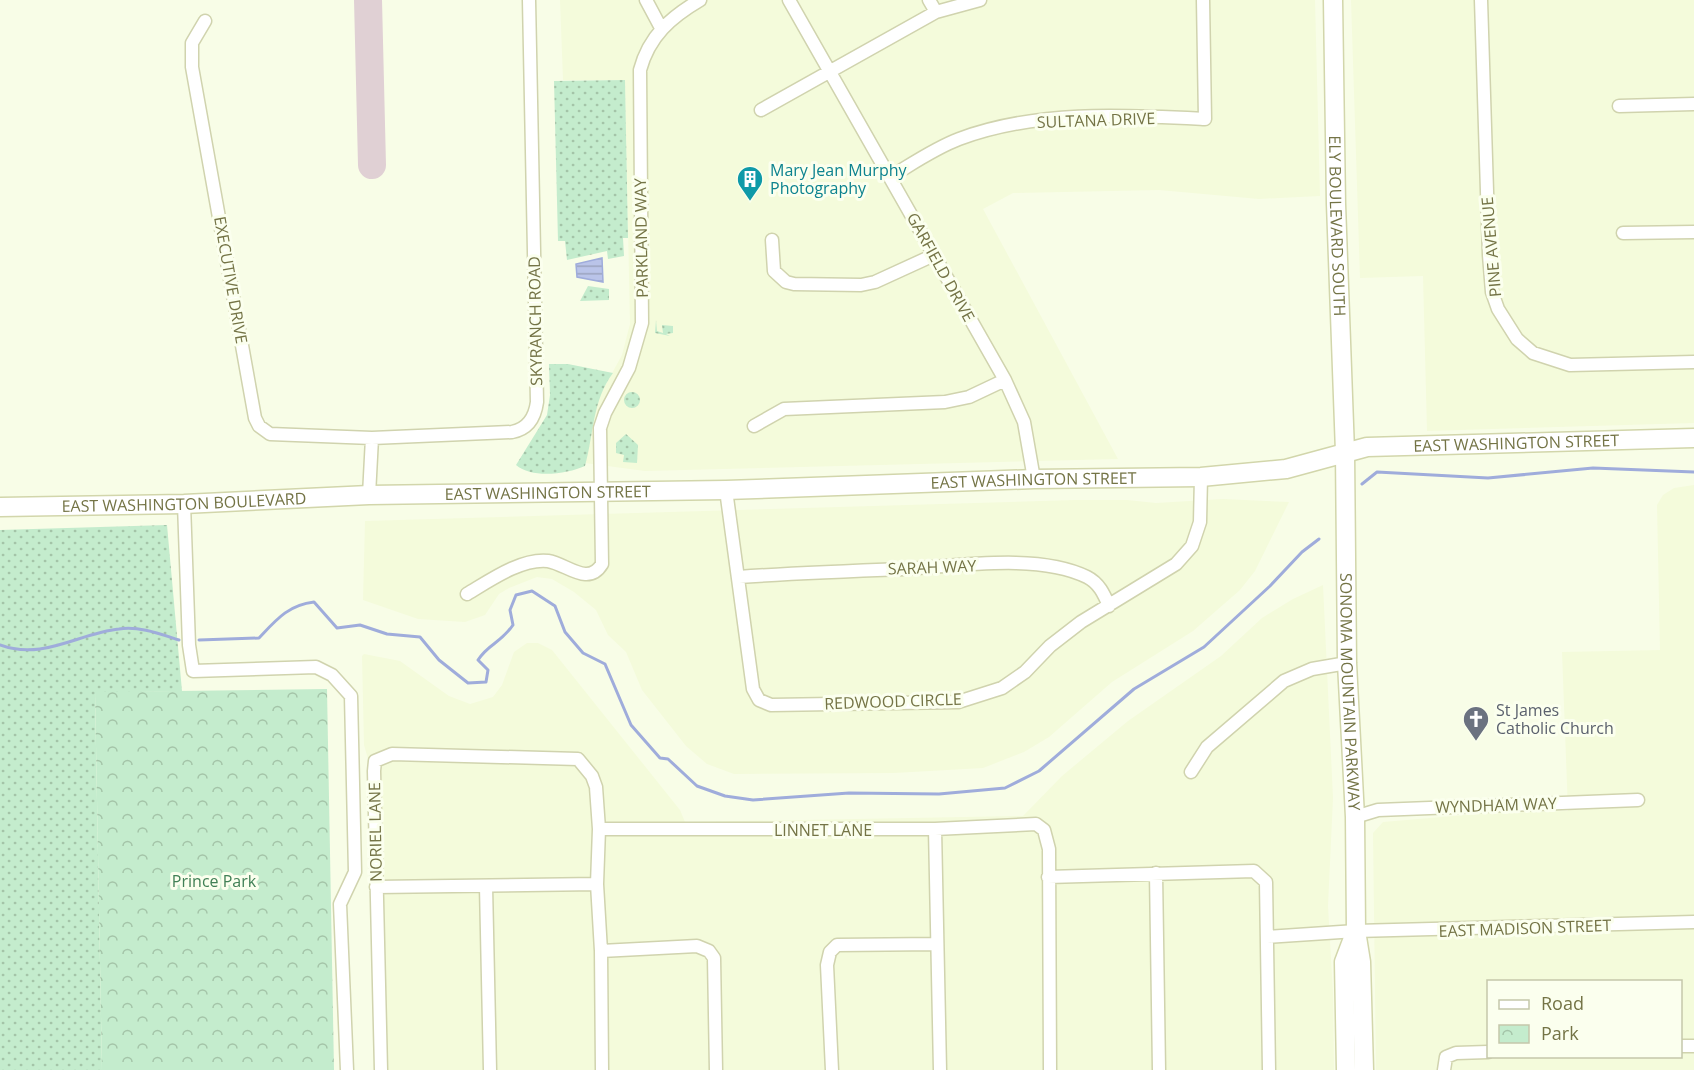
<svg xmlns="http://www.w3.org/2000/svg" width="1694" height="1070" viewBox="0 0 1694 1070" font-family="'Open Sans',sans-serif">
  <defs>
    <pattern id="grass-dots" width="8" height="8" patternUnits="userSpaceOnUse" patternTransform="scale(1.5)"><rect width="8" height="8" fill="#c4eccd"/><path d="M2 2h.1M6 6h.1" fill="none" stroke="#a4c4a8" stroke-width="1.8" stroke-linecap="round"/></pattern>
    <pattern id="park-crowns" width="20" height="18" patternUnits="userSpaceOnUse" patternTransform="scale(1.5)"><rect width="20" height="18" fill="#c4eccd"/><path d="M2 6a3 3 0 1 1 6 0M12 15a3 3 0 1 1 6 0" fill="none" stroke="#a4c4a8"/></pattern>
    <pattern id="water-rules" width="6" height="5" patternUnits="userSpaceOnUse" patternTransform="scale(1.5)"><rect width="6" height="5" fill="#bac4e9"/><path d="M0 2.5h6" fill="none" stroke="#9ca4bf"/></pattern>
  </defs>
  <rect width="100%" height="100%" fill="#f8fde7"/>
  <path fill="#f4fbdb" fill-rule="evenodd" d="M 560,0 L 1315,0 L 1320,196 L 1259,199 L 1159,190 L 1013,193 L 983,209 L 1118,459 L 645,471 L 585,463 L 587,432 L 594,406 L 622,355 L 630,324 L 625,80 L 563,80 Z
    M 1351,0 L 1694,0 L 1694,423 L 1427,431 L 1423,276 L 1360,278 Z
    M 1694,485 L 1694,1070 L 1376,1070 L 1373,833 L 1383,822 L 1489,813 L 1568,811 L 1562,652 L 1660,650 L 1657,505 L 1663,495 L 1674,488 ZM 1488,982 L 1680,982 L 1680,1056 L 1488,1056 Z
    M 1223,499 L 1289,502 L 1255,571 L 1240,590 L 1193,631 L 1112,682 L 1049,737 L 1024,752 L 983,768 L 894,773 L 734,774 L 707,764 L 686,746 L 642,690 L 626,652 L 608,635 L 596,610 L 574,592 L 552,579 L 537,577 L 509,588 L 499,594 L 485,615 L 465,622 L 418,619 L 363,600 L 365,521 L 1075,500 L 1127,500 L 1156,503 Z
    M 1323,585 L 1333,798 L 1328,906 L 1333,993 L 1334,1070 L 374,1070 L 368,759 L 364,745 L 362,656 L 364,654 L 400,661 L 449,696 L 470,704 L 493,697 L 502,685 L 514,652 L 527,643 L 538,643 L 552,650 L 680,810 L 685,822 L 1023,816 L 1062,776 L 1128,721 L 1221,656 L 1262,618 L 1293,599 Z"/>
  <path fill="url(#grass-dots)" d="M 625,80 L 628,238 L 623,238 L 624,256 L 608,259 L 607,251 L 567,260 L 565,241 L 558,241 L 554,81 Z
    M 588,286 L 609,289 L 609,300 L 580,301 Z
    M 656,320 L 657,331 L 663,333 L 662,325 L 673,326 L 673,333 L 666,334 L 670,336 L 655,333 Z
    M 549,364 L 568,364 L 613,373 C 592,401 594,434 585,466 C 567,474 532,479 516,465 L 547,415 L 550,395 Z
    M624 400a8 8 0 1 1 16 0a8 8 0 1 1-16 0Z
    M 626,434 L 638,445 L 637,463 L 623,462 L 624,455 L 616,453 L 616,443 Z
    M 167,525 L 182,691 L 95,693 L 102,1070 L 0,1070 L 0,530 Z"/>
  <path fill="url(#park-crowns)" d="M 327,689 L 334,1070 L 102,1070 L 95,692 Z"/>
  <path fill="url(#water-rules)" stroke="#9facdb" stroke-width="1.5" d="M 602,258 L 603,282 L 577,277 L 576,264 Z"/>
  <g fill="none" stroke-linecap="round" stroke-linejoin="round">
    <path stroke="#9facdb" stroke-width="3" d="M 1362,484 L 1377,472 L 1488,478 L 1593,468 L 1694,472
      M 199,640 L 259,638 C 276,620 288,605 314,602 L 337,628 L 360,625 L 387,634 L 420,637 L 439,660 L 468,683 L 486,682 L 488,670 L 478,660 C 489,643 500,644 513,625 L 510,610 L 516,595 L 532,591 L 555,606 L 565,632 L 583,653 L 605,664 L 631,725 L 660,758 L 668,759 L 697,786 L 725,796 L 753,800 L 849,793 L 939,794 L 1005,788 L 1039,771 L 1134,689 L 1204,647 L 1270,586 L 1302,552 L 1319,539
      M 0,645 C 43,661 79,633 119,629 C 140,626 160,634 179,640"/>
    <path stroke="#e0d0d4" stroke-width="28" d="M 368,0 L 372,165"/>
    <g stroke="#d0d3ae" stroke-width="15">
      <path id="minor" d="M 646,0 L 661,28
        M 789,0 L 1005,380 L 1024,422 L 1034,479
        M 929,0 L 936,12
        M 1481,0 L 1489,255 L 1492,292 L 1498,309 L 1517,339 L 1533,353 L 1570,365 L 1694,362
        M 205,21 L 192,43 L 192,67 L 255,418 L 259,426 L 270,434 L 372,438
        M 1619,106 L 1694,104
        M 761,110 L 936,12 L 980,0
        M 890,177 C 912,164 935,148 959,139 C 1036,110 1124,115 1205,119 L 1203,0
        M 1623,233 L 1694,232
        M 772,240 L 774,271 L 786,282 L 794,284 L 861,285 L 875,282 L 934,255
        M 754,426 L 784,409 L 945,402 L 969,397 L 1005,380
        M 726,490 L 753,689 L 759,700 L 771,705 L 958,702 L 1002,688 L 1025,672 L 1050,646 L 1081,622 L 1176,564 L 1192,546 L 1200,522 L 1201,477
        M 369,495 L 372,438 L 512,432 C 528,429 535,417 537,402 L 529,0
        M 184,504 L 189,645 L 193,671 L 316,667 L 332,675 L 351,696 L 355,872 L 340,904 L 347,1070
        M 739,577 C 795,573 849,571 905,569 C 958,566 1039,553 1087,577 C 1099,583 1104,594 1109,606
        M 467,594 C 489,581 521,558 548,561 C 567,564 588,587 602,564 L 600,428 L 605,413 L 629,368 L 642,323 L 640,70 C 649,36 671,17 700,0
        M 1191,772 L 1207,747 L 1284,681 L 1312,669 L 1347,663
        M 1355,817 L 1378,810 L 1638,800
        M 599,829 L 935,829 L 1036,824 L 1044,830 L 1049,849 L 1050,1070
        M 935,829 L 940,1070
        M 1156,873 L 1159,1070
        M 1048,877 L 1254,871 L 1266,882 L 1269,1070
        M 486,886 L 490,1070
        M 376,887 L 597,884
        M 1267,937 L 1356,931 L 1694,922
        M 601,951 L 697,946 L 709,951 L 714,958 L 716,1070
        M 1680,1046 L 1694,1046
        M 381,1070 L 374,771 L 375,761 L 392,754 L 578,759 L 592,776 L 596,787 L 599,829 L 597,884 L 601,951 L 602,1070
        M 832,1070 L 827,965 L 830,952 L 837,945 L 937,944
        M 1444,1070 L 1446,1057 L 1456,1053 L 1488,1052"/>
    </g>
    <g stroke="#d2d6ab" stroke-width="21">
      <g id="secondary">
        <path id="s1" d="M 1333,0 L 1336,204 L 1345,452 L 1347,663 L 1355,817 L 1356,931 L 1361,962 L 1364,1070"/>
        <path id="s2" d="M 0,507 L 184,504 L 369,495 L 726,490 L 1034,479 L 1201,477 L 1286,469 L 1367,447 L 1694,438"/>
        <path d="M 1346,1070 L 1344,962 L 1355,933"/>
      </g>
    </g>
    <use href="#minor" stroke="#fff" stroke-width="12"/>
    <use href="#secondary" stroke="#fff" stroke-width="18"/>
  </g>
  <defs>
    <g id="building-pin" transform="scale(1.35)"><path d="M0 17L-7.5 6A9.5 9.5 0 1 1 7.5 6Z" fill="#0f9aa8" stroke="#fbffee"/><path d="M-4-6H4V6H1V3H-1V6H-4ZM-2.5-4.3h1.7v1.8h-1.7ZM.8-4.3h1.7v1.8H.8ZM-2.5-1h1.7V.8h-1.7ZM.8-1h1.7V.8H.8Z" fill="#fff"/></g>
    <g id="church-pin" transform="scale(1.35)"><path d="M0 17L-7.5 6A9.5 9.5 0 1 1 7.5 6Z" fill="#6b7280" stroke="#fbffee"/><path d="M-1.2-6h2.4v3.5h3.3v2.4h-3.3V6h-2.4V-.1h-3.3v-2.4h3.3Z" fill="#fff"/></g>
  </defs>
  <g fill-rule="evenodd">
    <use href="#building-pin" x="750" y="179"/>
    <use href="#church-pin" x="1476" y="719"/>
  </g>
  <g text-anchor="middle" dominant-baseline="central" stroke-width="6" stroke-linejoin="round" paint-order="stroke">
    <g font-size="16" fill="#747446" stroke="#fbffee">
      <text transform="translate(1096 120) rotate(-2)">SULTANA DRIVE</text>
      <text stroke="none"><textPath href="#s1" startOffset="226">ELY BOULEVARD SOUTH</textPath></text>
      <text transform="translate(641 238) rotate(-91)">PARKLAND WAY</text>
      <text transform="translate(1491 247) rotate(-95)">PINE AVENUE</text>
      <text transform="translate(941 267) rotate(61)">GARFIELD DRIVE</text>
      <text transform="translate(231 280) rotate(80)">EXECUTIVE DRIVE</text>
      <text transform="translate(535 321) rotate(-91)">SKYRANCH ROAD</text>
      <text stroke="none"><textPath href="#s2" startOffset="1520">EAST WASHINGTON STREET</textPath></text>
      <text stroke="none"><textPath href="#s2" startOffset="1034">EAST WASHINGTON STREET</textPath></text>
      <text stroke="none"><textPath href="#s2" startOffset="548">EAST WASHINGTON STREET</textPath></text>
      <text stroke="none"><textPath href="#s2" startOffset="184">EAST WASHINGTON BOULEVARD</textPath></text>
      <text transform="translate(932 567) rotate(-2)">SARAH WAY</text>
      <text stroke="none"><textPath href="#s1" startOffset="692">SONOMA MOUNTAIN PARKWAY</textPath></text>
      <text transform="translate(893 701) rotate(-2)">REDWOOD CIRCLE</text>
      <text transform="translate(1496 805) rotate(-2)">WYNDHAM WAY</text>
      <text x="823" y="830">LINNET LANE</text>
      <text transform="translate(375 832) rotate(-91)">NORIEL LANE</text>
      <text transform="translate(1525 928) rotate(-2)">EAST MADISON STREET</text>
    </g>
    <g font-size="16" fill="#0d838f" stroke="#fbffee" text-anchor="start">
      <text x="770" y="170">Mary Jean Murphy<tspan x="770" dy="18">Photography</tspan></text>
    </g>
    <g font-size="16" fill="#5b616d" stroke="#fbffee" text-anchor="start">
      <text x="1496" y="710">St James<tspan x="1496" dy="18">Catholic Church</tspan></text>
    </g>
    <g font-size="16" fill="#418056" stroke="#fbffee">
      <text x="214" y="881">Prince Park</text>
    </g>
  </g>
  <rect x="1487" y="980" width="195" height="78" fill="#fbffee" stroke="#c5c7ab" stroke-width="1.5"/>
  <rect x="1499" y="1000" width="30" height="9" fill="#ffffff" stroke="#c5c7ab" stroke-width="1.5"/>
  <text x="1541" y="1010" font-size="18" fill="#747446">Road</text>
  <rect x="1499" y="1025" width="30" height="18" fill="url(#park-crowns)" stroke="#c5c7ab" stroke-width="1.5"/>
  <text x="1541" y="1040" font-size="18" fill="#747446">Park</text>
</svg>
